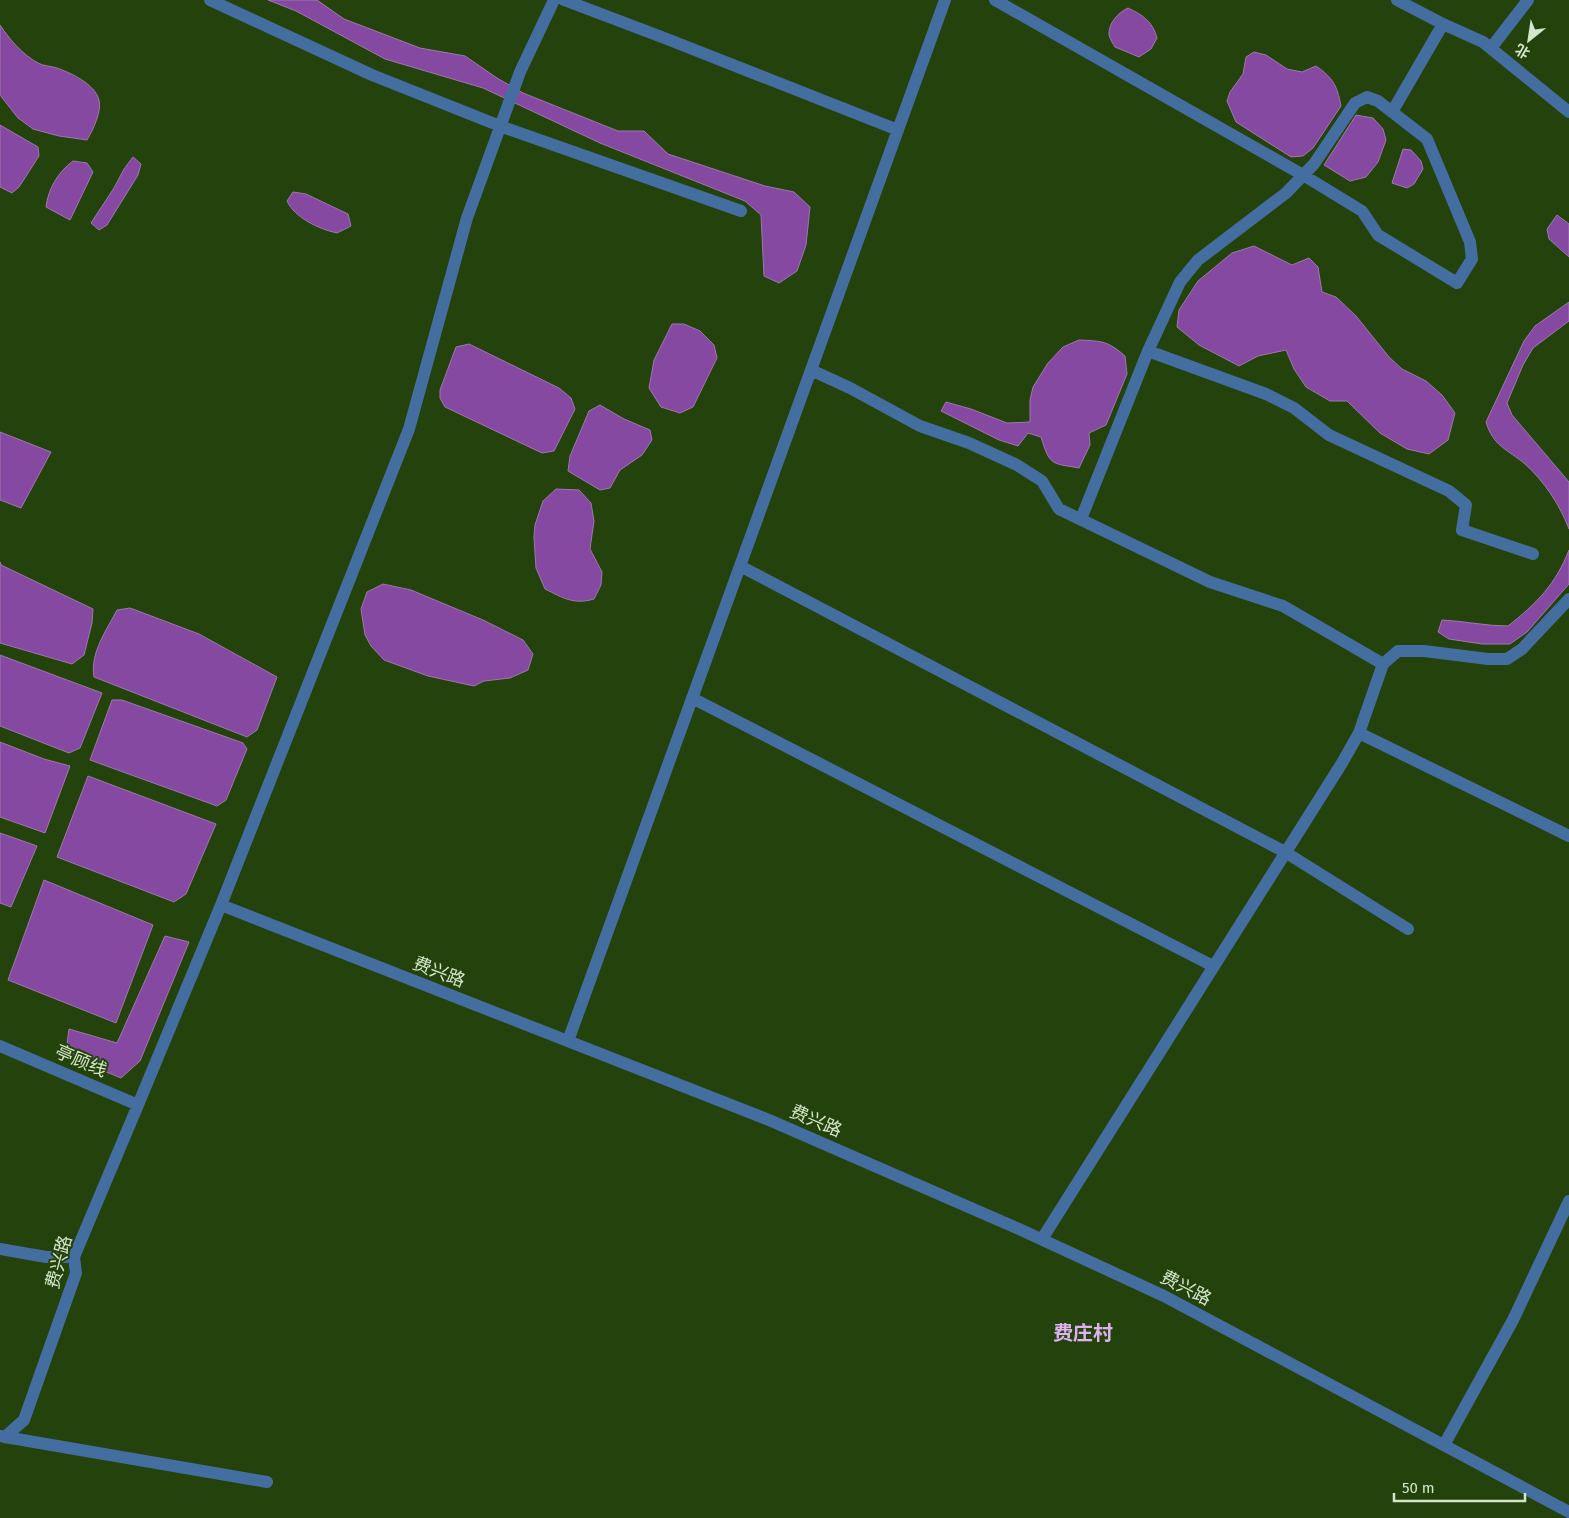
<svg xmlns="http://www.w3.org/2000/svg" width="1569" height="1518" viewBox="0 0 1569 1518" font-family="'Fira Sans','Noto Sans SC',sans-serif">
  <rect width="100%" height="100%" fill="#24420c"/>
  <path fill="#8649a1" stroke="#9d78ad" d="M 268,0 L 317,0 L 344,19 L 420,48 L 465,56 L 497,78 L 523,93 L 618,131 L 644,131 L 668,154 L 765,186 L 794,192 L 810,207 L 806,245 L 797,271 L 779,283 L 764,276 L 761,215 L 745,201 L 600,143 L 483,88 L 385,59 L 296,11 Z
    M 1128,8 C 1143,15 1153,22 1157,38 L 1151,49 L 1139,57 L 1115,47 C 1113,44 1110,39 1109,35 C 1108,23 1119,12 1128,8 Z
    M 0,25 C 10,40 22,54 38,63 C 43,66 51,66 57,68 C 71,73 95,84 99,100 C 102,111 93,130 87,140 L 59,136 L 33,129 L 18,118 L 0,95 Z
    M 1254,52 L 1266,55 L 1287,69 L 1302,72 L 1316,66 C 1333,78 1337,85 1341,106 L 1313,148 L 1303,156 L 1291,157 L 1236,122 L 1227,101 L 1230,92 L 1243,74 L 1246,57 Z
    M 1356,115 L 1373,118 L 1383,129 L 1386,140 L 1378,162 L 1366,177 L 1350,181 L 1324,165 Z
    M 0,125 L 38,147 L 39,156 L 19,187 L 12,193 L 0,187 Z
    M 1403,149 L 1411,150 L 1421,161 L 1423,169 L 1414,184 L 1407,188 L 1392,183 Z
    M 133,157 L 141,164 L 138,175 L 107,225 L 99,230 L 91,223 L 114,188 L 124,169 Z
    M 73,161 L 87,163 L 93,172 L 70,220 L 46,207 C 48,189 58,172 73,161 Z
    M 293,192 L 306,194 L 348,214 L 351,226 L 337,233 C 319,229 295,218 287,201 Z
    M 1557,215 L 1569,224 L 1569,257 L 1549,239 L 1547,229 Z
    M 1254,246 L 1292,265 L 1309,258 L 1318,267 L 1322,292 L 1336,297 L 1356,316 L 1389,357 L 1402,369 L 1426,381 L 1442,395 L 1455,413 L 1448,440 L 1429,454 L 1407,449 L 1380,433 L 1347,401 L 1330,401 L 1306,387 L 1294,369 L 1286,350 L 1258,356 L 1239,366 L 1199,345 L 1177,327 L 1179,310 L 1198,281 L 1232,253 Z
    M 1569,302 L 1569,321 L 1533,348 L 1523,365 L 1507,403 L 1512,415 L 1569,482 L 1569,529 C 1560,505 1544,481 1525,464 C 1507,449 1493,446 1486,422 L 1524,341 L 1535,326 Z
    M 672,324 L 684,324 L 700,331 L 714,345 L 717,358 L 693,407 L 680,413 L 661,407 L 649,388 L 654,360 Z
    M 1079,340 C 1102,341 1108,341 1125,356 L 1127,374 L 1106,425 L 1089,433 L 1090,445 L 1079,468 C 1051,463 1050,466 1041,437 L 1028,433 L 1018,446 L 999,440 L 941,411 L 946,402 L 971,409 L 1007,423 L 1030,422 L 1030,400 L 1033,387 L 1048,363 L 1063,347 Z
    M 469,344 L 559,388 L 571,398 L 575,409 L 554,451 L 542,453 L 445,407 L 440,398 L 440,390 L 456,347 Z
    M 600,405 L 624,419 L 650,430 L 652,440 L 642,455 L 620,470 L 610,488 L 600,490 L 568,471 L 570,456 L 589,411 Z
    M 0,432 L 51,452 L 21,508 L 0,500 Z
    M 556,489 L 579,490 L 591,503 L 594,521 L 590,549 L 602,572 L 601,585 L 594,599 C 574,605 563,598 545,589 L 536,568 L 534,537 L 535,525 L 543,501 Z
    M 1569,550 L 1569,584 L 1527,632 L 1510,644 L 1482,644 L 1449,639 L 1438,632 L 1442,620 C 1464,621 1486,626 1508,626 C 1536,604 1556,584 1569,550 Z
    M 0,562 L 1,565 L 93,609 L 92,623 L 84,655 L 72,664 L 0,643 Z
    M 383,584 L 411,590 L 483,620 L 523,640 L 533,654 L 528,670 L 510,678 L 484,681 L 474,686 L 428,676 L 384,660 L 371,646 L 365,635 L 361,609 L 367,592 Z
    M 130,608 L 199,634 L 277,677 L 257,730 L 247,737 L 94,677 C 90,653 106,631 117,610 Z
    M 0,655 L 102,693 L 80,748 L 69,753 L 0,726 Z
    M 112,700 L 122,700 L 243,743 L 247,749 L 226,800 L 217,806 L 90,760 Z
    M 0,742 L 44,759 L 70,766 L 45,833 L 0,817 Z
    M 88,776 L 216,824 L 186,894 L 174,902 L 57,857 Z
    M 0,833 L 37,846 L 11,907 L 0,903 Z
    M 44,880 L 153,925 L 116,1023 L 8,980 Z
    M 165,936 L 189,942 L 140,1061 L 121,1078 L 77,1060 L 66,1052 L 69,1029 L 117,1043 Z"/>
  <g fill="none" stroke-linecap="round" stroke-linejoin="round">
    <path stroke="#446ea0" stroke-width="12" d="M 210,0 L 372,75 L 500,126 L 741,211
      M 564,0 L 667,39 L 898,130
      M 995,0 L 1303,175 L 1362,211 L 1378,235 L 1457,283 L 1472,259 L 1470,242 L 1427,139 L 1378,101 L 1367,97 L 1355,103 L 1314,164 L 1286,193 L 1198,260 L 1180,282 L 1148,351 L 1081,519
      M 1397,0 L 1443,24 L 1483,42 L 1569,112
      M 1491,48 L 1528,0
      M 1392,112 L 1443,24
      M 1148,351 L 1266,394 L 1294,408 L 1329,435 L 1449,491 L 1466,505 L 1462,530 L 1533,554
      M 811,370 L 850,388 L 920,426 L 969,443 L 1017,465 L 1042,481 L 1059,509 L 1210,582 L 1283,606 L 1383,664
      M 740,566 L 1285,852 L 1408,929
      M 692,698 L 1213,966
      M 1359,733 L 1569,836
      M 221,905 L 769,1120 L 1019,1229 L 1164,1296 L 1569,1512
      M 568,1041 L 945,0
      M 0,1046 L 138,1105 L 74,1257 L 76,1273 L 24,1420 L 5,1437 L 0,1436
      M 138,1105 L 221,905 L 409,429 L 467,218 L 520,72 L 554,0
      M 1042,1239 L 1342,763 L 1359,733 L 1383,664 L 1398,651 L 1424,651 L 1488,659 L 1507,659 L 1522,649 L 1569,599
      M 0,1249 L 46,1257 L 74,1257
      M 5,1437 L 267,1482
      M 1444,1445 L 1513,1320 L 1569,1201"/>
  </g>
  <g text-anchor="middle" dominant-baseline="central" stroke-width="4" stroke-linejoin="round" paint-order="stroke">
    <g font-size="18" fill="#d4e6ca" stroke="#24420c">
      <text transform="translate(439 972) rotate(21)">费兴路</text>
      <text transform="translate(81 1061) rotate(23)">亭顾线</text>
      <text transform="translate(816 1121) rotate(23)">费兴路</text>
      <text transform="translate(59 1262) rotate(-75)">费兴路</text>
      <text transform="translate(1186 1288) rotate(27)">费兴路</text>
    </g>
    <g font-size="20" font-weight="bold" fill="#ddb1f2" stroke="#24420c">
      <text x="1083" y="1333">费庄村</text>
    </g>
  </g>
  <g transform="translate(1529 40) rotate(210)" stroke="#24420c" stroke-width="4" paint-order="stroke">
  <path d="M0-4L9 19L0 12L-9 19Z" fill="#d4e6ca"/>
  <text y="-8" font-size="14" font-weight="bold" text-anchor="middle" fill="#d4e6ca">北</text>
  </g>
  <path d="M1394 1493v8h131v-8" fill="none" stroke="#d4e6ca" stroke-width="2.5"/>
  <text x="1402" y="1493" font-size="15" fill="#d4e6ca" stroke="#24420c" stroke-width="4" paint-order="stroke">50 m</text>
</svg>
